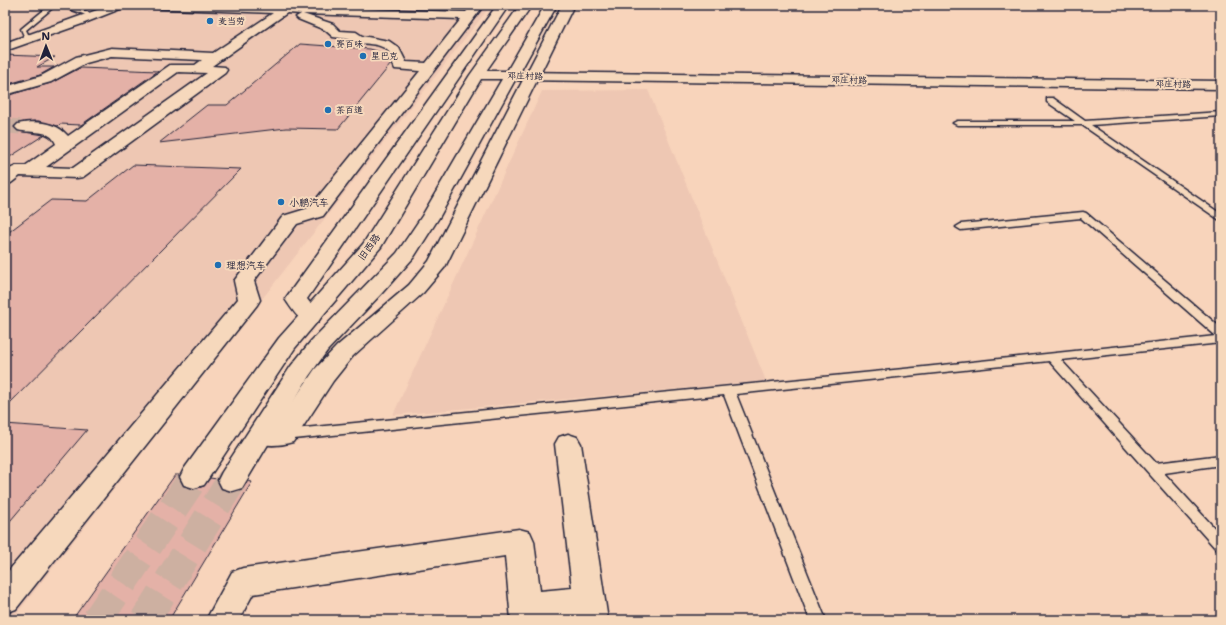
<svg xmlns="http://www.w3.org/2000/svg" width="1226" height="625" viewBox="0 0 1226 625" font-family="'Shantell Sans','LXGW WenKai TC',sans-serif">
  <rect width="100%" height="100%" fill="#f8d4bb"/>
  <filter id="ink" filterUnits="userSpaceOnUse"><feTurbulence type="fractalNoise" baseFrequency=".025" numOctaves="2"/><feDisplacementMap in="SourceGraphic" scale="8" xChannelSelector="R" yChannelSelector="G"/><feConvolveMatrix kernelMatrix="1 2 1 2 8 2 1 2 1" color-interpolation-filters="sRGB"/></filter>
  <g filter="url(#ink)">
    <path fill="#eec7b3" d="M 5,5 L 491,5 L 12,620 L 5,620 Z
      M 648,90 L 766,381 L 393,415 L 542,91 Z"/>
    <path fill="#e4b1a7" stroke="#22223b" d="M 300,44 L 370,49 L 377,51 L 391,60 L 391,64 L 338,129 L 286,128 L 159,143 L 207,105 L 227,105 Z
      M 5,55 L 55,57 L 37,67 L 54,67 L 40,75 L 5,85 Z
      M 80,68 L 158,71 L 81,125 L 60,124 L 58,126 L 38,121 L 17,123 L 14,127 L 18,131 L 44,135 L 5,160 L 5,96 L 51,83 Z
      M 133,165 L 241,169 L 5,408 L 5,235 L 51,200 L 87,201 Z
      M 5,424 L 87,430 L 5,527 Z
      M 175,475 L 179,475 L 179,478 L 184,486 L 194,489 L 204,486 L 210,478 L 217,479 L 221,489 L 232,492 L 242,489 L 248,481 L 252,482 L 169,620 L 72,620 Z"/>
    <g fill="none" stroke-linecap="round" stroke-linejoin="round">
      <path stroke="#cdb0a1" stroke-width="15" stroke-dasharray="15 8" stroke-linecap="butt" d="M 5,126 L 23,127"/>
      <path stroke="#cdb0a1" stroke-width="30" stroke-dasharray="30 15" stroke-linecap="butt" d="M 97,620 L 194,477
        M 145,620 L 232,480"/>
      <g stroke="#22223b" stroke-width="3">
        <path id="lane" d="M 50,5 L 56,5 L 26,30 L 28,34 L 37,37 L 37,39 L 24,36 L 21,29 Z
          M 70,5 L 76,5 L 74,7 L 98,16 L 95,18 L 69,9 Z
          M 1047,98 L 1053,98 L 1085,121 L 1221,112 L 1221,116 L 1091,125 L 1221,214 L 1221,221 L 1082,125 L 957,125 L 953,123 L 957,121 L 1075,121 L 1047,102 Z
          M 1083,212 L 1086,213 L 1221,328 L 1221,343 L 1061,360 L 1156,463 L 1221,455 L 1221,465 L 1164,473 L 1221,535 L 1221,551 L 1216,549 L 1049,361 L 736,394 L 826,620 L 810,620 L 724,395 L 284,440 L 279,438 L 277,435 L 279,432 L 284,430 L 924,367 L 1216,336 L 1081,218 L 961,230 L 956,227 L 961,224 Z"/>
      </g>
      <g stroke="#22223b" stroke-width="3">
        <path id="street" d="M 111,5 L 127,5 L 125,7 L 82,24 L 5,51 L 5,43 Z
          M 138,5 L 298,5 L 296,7 L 466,12 L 472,5 L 484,5 L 323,216 L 297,224 L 254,281 L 260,300 L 257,305 L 16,609 L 5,613 L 5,575 L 238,299 L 234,281 L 283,216 L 309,208 L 420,71 L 395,69 C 392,64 393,58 390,53 C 381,41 362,45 350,42 L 348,39 L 333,37 L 325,30 L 298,19 L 296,17 L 301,14 L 287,13 L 212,66 L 225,67 L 227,70 L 225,73 L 83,177 L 77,178 L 20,176 L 11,183 L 5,184 L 5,171 L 16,166 L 25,166 L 56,144 C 50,128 32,134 18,130 L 15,127 L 18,124 C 34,120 57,122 68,136 L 170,65 L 195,65 L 202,60 L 112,56 L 86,63 L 51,82 L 5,95 L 5,87 L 41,76 L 76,57 L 112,48 L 213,53 L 273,13 L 144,8 ZM 303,14 L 461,19 L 426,63 L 406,62 L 399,48 L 389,41 L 362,36 L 356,32 L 340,31 L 333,24 ZM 178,72 L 207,73 L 73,168 L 46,167 Z
          M 497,5 L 509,5 L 307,299 L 321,317 L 318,322 C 301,326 294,312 285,299 Z
          M 562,5 L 574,5 L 445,267 L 423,293 L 353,356 L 333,381 L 293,442 C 280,446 265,446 252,442 L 248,435 L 252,428 L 261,425 L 277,425 L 315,369 L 337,346 L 409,285 L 429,261 Z
          M 568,434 L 577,437 L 581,444 L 608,620 L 576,620 L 575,616 L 543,620 L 511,620 L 505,556 L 253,594 L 239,620 L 206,620 L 232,572 L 243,568 L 519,529 L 530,532 L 534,541 L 540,591 L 572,588 L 555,444 L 559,437 Z"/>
      </g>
      <g stroke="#22223b" stroke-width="3">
        <path id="secondary" d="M 520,5 L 532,5 L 486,71 L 507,71 L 545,5 L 557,5 L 520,72 L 1221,81 L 1221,89 L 515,80 L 440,216 L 414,257 L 382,293 L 327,351 L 309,376 L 242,488 L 232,491 L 222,488 L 218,480 L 222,472 L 291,366 L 311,341 L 397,253 L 422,216 L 502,79 L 481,79 L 381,247 L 295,348 L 204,485 L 194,488 L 184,485 L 180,477 L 184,469 L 279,338 L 363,244 L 470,75 Z"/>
      </g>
      <use href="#lane" fill="#f6d8bc" fill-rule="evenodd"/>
      <use href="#street" fill="#f6d8bc" fill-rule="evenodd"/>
      <use href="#secondary" fill="#f6d8bc" fill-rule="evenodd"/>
    </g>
  </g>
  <g fill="#1f6fb2" stroke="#f6d8bc" stroke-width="1.5">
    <circle cx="210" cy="21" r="4"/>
    <circle cx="328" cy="44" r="4"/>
    <circle cx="363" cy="56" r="4"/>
    <circle cx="328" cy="110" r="4"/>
    <circle cx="281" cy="202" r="4"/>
    <circle cx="218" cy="265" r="4"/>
  </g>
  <g text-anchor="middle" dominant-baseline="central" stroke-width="4" stroke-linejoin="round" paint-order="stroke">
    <g font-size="9" fill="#22223b" stroke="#f6d8bc" text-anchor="start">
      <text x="218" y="21">麦当劳</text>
      <text x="336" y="44">赛百味</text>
      <text x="371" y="56">星巴克</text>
      <text x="336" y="110">茶百道</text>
    </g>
    <g font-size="9" fill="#22223b" stroke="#f6d8bc">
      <text transform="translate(525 76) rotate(1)">邓庄村路</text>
      <text transform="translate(849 80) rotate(1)">邓庄村路</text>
      <text transform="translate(1173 84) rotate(1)">邓庄村路</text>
    </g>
    <g font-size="10" fill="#22223b" stroke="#f6d8bc" text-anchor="start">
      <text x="289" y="202">小鹏汽车</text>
      <text x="226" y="265">理想汽车</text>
    </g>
    <g font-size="10" fill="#22223b" stroke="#f6d8bc">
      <text transform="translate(369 247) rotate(-54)">旧西路</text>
    </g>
  </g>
  <rect width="1226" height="625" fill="none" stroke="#f6d8bc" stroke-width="20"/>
  <rect x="10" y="10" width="1206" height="605" fill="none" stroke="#22223b" stroke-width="1.5" filter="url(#ink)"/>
  <g transform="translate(46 46) rotate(359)" stroke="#f6d8bc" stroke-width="3" paint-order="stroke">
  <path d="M0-3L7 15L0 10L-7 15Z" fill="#22223b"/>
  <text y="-6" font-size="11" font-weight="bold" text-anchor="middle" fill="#22223b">N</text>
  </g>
</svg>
